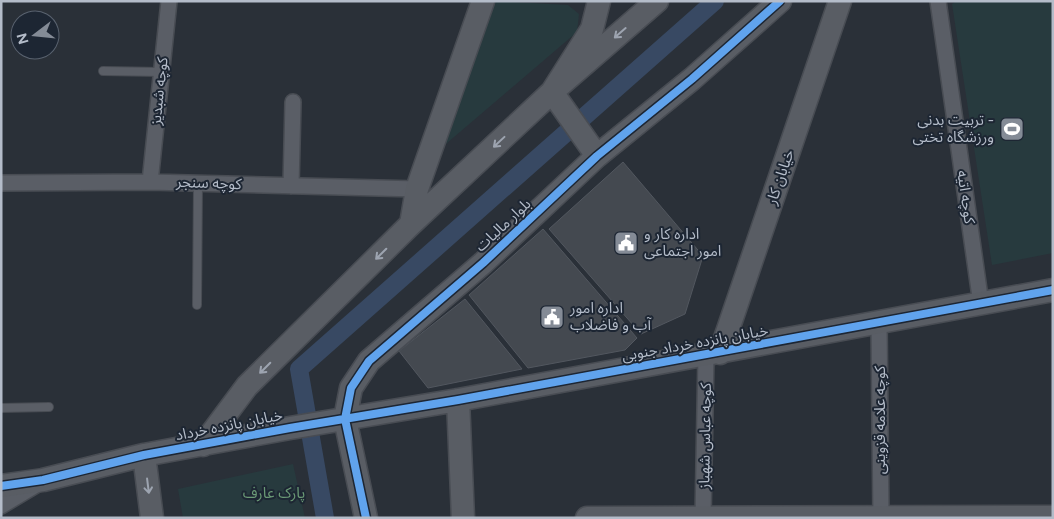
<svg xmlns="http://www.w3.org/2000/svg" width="1054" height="519" viewBox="0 0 1054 519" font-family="Figtree,'Noto Sans Arabic',sans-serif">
  <rect width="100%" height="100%" fill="#2a3038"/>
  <path fill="#273a3e" d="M 496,1 L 568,5 L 579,14 L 577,32 L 440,149 Z
    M 956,1 L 1053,1 L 1053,253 L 992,265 L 952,4 Z
    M 293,464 L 305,518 L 183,518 L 178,489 Z"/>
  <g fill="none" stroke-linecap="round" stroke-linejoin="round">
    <path stroke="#384963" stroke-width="18" d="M 325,518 L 299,369 L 715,1"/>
  </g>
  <path fill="#444950" stroke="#52575f" d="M 623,162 L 703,256 L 685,314 L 641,334 L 549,229 Z
    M 543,229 L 637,338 L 625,350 L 528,368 L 469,295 Z
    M 465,299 L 522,369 L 428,388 L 399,351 Z"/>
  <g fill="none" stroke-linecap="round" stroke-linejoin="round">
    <g stroke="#484c53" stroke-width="10">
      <path id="lane" d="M 103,71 L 161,72
        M 197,305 L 198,183
        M 1,408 L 49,407"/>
    </g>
    <g stroke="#484c53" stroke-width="18">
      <path id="street" d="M 938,1 L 981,304
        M 150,182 L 169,1
        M 1,183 L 150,182 L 417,189
        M 291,186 L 293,102
        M 879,323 L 881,518
        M 1,506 L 36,485
        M 703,518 L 706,355"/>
    </g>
    <g stroke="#484c53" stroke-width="25">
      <path id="secondary" d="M 597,156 L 552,92 L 592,29 L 599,1
        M 411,224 L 417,189 L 483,1
        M 720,353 L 840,1
        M 458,400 L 463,518
        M 203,445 L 247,386 L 411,224 L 552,92 L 657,1
        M 144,455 L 152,518
        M 1,486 L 43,480 L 144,455 L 290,428 L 458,400 L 1053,290
        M 366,518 L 345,419 L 351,388 L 369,361 L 483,263 L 597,156 L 692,79 L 780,1
        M 587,518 L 1053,517"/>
    </g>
    <use href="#lane" stroke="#5a5e66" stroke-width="8"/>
    <use href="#street" stroke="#5a5e66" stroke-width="15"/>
    <use href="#secondary" stroke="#595d64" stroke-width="22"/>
    <g stroke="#1d2633" stroke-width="11">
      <path id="cycleway" d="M 1,486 L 43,480 L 144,455 L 290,428 L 458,400 L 1053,290
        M 366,518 L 345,419 L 351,388 L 369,361 L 483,263 L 597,156 L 692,79 L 780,1"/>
    </g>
    <use href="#cycleway" stroke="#60a3ed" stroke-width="8"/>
  </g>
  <defs><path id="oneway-shaft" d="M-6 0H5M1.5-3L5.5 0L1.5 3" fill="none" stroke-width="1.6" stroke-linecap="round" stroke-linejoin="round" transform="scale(1.25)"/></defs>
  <g stroke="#9da4b0">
    <use href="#oneway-shaft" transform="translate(620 33) rotate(139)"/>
    <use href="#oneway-shaft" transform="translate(499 142) rotate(137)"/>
    <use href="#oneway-shaft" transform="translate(381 254) rotate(135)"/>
    <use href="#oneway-shaft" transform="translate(265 368) rotate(135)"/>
    <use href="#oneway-shaft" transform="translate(148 486) rotate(83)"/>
  </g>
  <defs>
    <g id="stadium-square" transform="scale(1.25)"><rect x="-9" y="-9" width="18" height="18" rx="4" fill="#848b96" stroke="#1d2633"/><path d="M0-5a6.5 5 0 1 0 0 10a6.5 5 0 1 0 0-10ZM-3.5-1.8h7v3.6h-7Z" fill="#fff"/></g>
    <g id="civic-square" transform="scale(1.25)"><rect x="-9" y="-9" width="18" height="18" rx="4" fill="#848b96" stroke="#1d2633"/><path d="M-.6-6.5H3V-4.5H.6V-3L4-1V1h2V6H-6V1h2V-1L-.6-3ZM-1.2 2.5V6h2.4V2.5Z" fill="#fff"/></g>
  </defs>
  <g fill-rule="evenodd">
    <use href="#stadium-square" x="1012" y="129"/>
    <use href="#civic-square" x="626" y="243"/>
    <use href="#civic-square" x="552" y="317"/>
  </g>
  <g text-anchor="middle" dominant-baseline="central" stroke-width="4" stroke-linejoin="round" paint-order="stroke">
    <g font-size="15" fill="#b4bcc9" stroke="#1d2633">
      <text transform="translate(159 91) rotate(-84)">کوچه شبدیز</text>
      <text transform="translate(780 177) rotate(-71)">خیابان کار</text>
      <text transform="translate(209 183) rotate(2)">کوچه سنجر</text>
      <text transform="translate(966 197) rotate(82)">کوچه اتیه</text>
      <text transform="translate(503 225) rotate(-43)">بلوار مالیات</text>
      <text transform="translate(695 343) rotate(-10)">خیابان پانزده خرداد جنوبی</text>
      <text transform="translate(880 420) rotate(-90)">کوچه علامه قزوینی</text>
      <text transform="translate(229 425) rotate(-11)">خیابان پانزده خرداد</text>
      <text transform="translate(705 436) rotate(-89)">کوچه عباس شهباز</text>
    </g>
    <g font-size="15" fill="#b4bcc9" stroke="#1d2633" text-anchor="start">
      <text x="994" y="120" text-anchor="end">تربیت بدنی -<tspan x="994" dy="17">ورزشگاه تختی</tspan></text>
      <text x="644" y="234">اداره کار و<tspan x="644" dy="17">امور اجتماعی</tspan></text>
      <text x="570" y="308">اداره امور<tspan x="570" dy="17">آب و فاضلاب</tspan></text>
    </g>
    <g font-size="15" fill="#6b9a76" stroke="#1d2633">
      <text x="274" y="493">پارک عارف</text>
    </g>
  </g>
  <rect width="1054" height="519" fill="none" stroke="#b4bcc9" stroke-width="5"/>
  <g transform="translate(35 35) rotate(254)"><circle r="24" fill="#1d2633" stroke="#59626f"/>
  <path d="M0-4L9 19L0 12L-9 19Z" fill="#848b96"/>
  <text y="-8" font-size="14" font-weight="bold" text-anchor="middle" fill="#b4bcc9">N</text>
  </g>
</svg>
